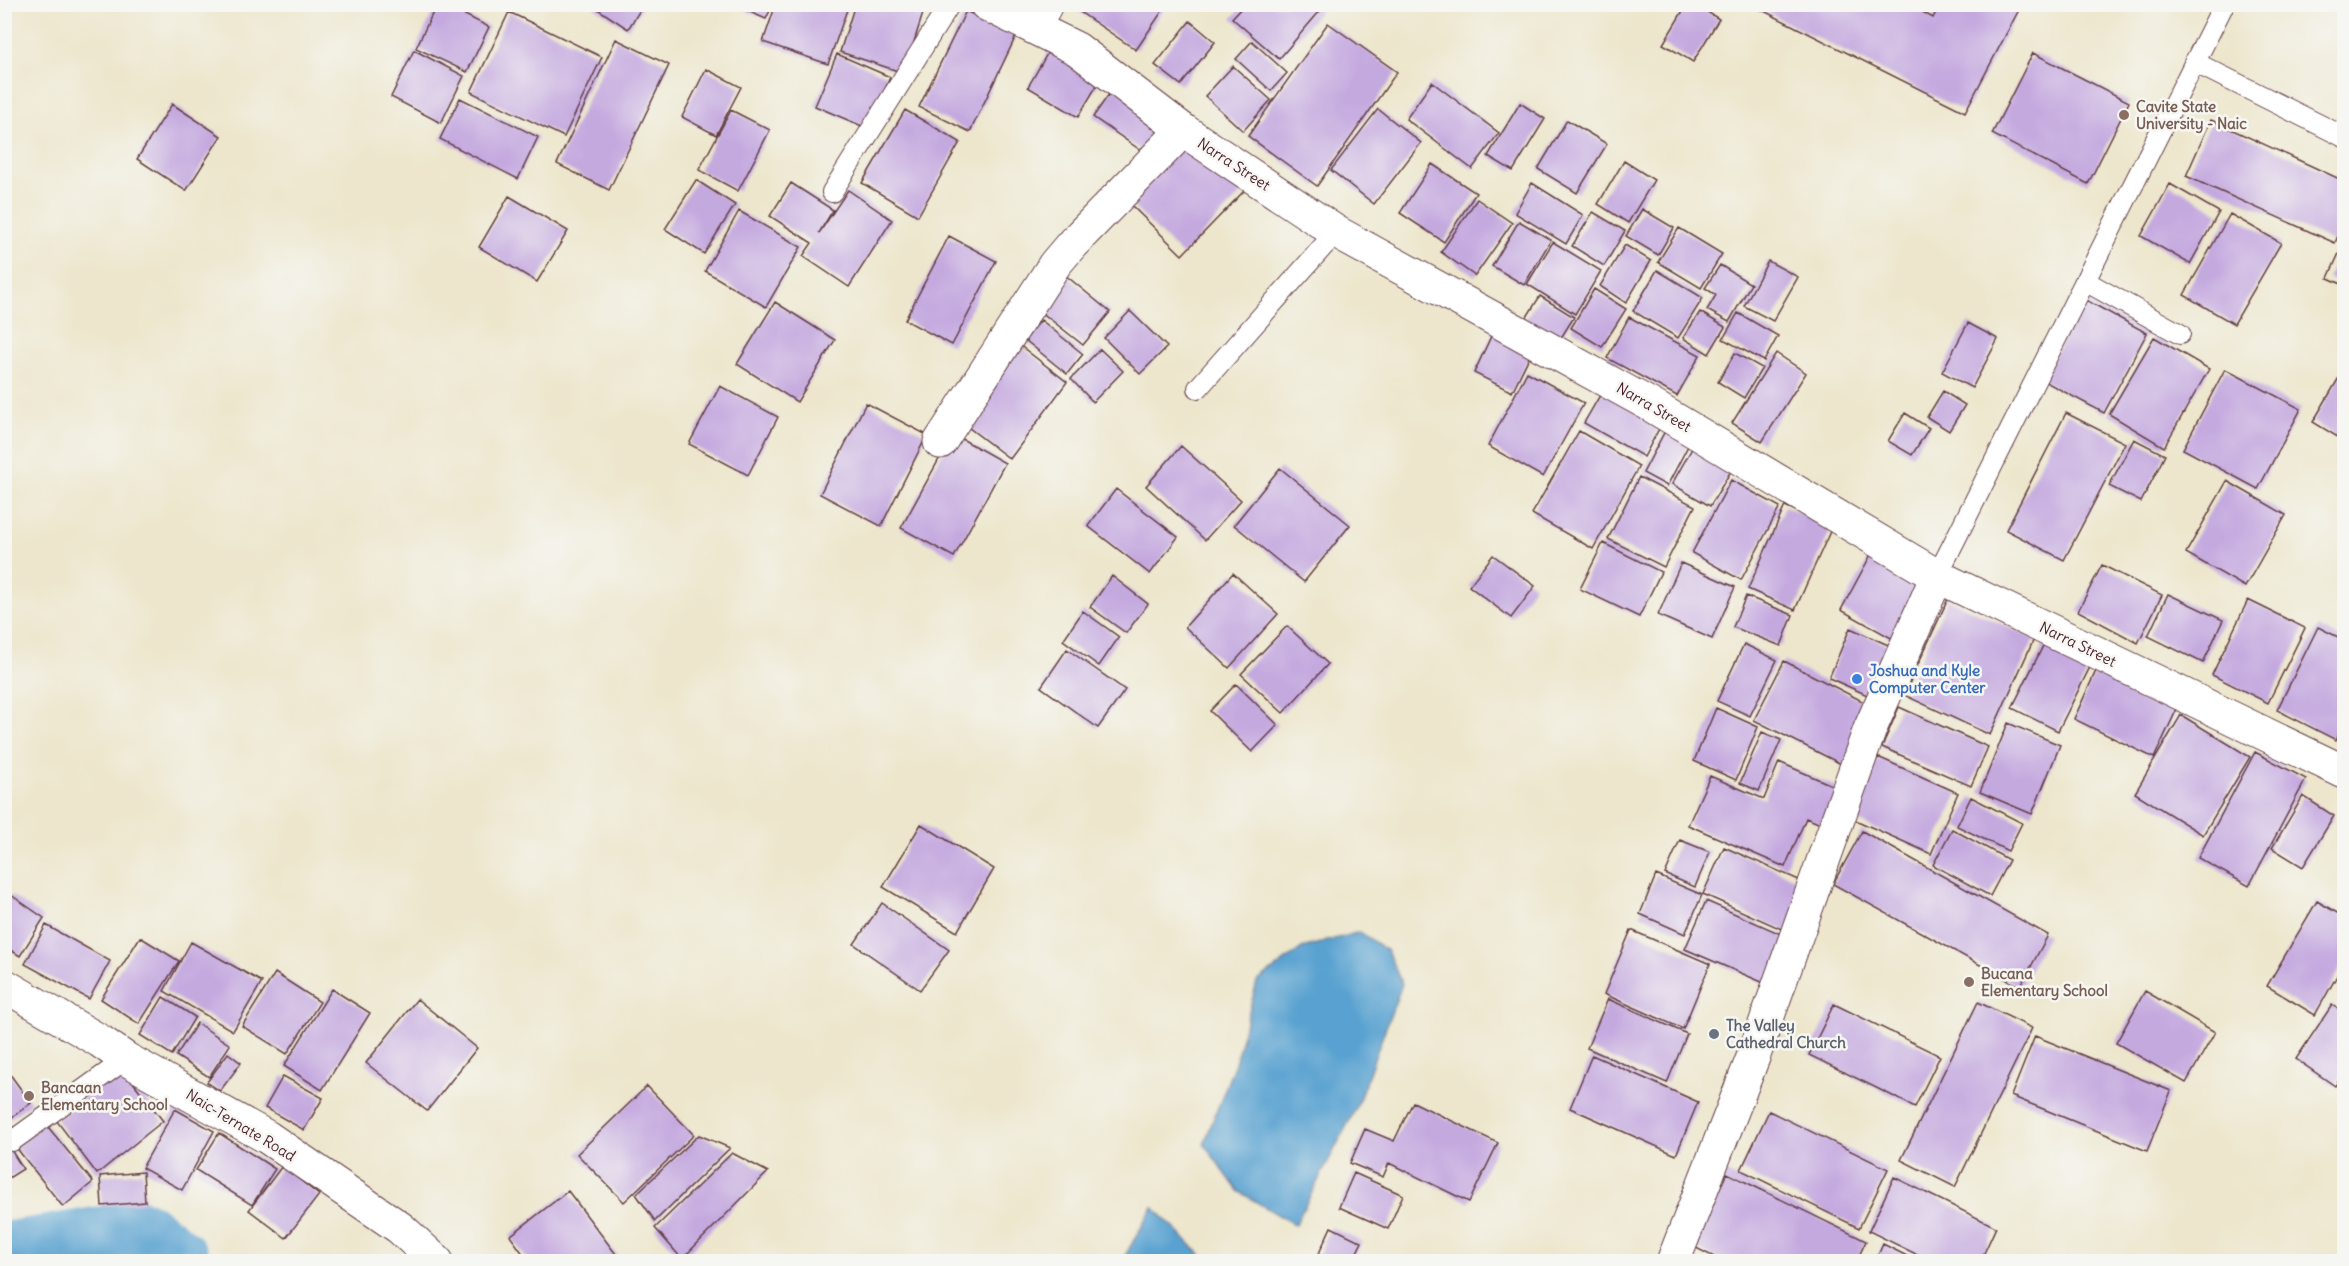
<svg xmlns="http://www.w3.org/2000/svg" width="2349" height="1266" viewBox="0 0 2349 1266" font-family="Delius,sans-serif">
  <rect width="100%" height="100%" fill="#f6f6f2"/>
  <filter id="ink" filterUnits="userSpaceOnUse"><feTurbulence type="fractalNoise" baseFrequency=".0167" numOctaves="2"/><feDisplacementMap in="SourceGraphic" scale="12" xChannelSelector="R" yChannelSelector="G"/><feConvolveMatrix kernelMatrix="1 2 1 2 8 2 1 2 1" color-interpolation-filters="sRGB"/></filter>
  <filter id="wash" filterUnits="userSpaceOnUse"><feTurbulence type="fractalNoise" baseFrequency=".008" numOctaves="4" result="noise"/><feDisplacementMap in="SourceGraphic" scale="24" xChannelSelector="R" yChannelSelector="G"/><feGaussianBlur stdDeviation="1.35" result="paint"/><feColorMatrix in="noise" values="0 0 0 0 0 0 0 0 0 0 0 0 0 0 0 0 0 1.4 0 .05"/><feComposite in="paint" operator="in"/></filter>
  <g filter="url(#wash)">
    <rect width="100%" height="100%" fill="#ede6cc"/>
    <path fill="#59a1d0" stroke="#52607e" stroke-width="1.5" d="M 1360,932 L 1387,951 L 1402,984 L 1356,1108 L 1295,1225 L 1238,1191 L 1204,1144 L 1235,1063 L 1257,982 L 1302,948 Z
      M 1153,1207 L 1203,1257 L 1211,1261 L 1122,1261 Z"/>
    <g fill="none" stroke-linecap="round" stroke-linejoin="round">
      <path stroke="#59a1d0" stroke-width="74" d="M 4,1259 L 140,1237 L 173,1262"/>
    </g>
    <g id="blocks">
      <path fill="#c4a9df" d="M 437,4 L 443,4 L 489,27 L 467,72 L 416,48 Z
        M 594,4 L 644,4 L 628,29 L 593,6 Z
        M 731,4 L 773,4 L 766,19 Z
        M 776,4 L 849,4 L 828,64 L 763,42 Z
        M 855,4 L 926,4 L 904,73 L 840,52 Z
        M 1068,4 L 1167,4 L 1136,50 Z
        M 1687,4 L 1694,4 L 1719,19 L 1693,62 L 1663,44 Z
        M 1750,4 L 1908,4 L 1933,18 L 1940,4 L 2022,4 L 1965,112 Z
        M 1244,5 L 1325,5 L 1279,59 L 1232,18 Z
        M 966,11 L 1016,36 L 970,132 L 919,107 Z
        M 509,12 L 602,57 L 564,137 L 471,92 Z
        M 1190,21 L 1215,42 L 1181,85 L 1155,65 Z
        M 1328,23 L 1397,72 L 1317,186 L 1248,136 Z
        M 616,39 L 669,65 L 609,190 L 557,164 Z
        M 1252,41 L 1287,73 L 1271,91 L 1236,59 Z
        M 1051,47 L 1102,77 L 1078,117 L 1028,87 Z
        M 414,50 L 464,76 L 441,123 L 391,97 Z
        M 2033,53 L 2129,102 L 2088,184 L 1992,134 Z
        M 837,54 L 890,77 L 869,129 L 815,106 Z
        M 1233,66 L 1271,100 L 1243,131 L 1205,96 Z
        M 706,69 L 741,87 L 716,135 L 682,117 Z
        M 1432,82 L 1499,133 L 1472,169 L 1406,119 Z
        M 1114,87 L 1166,124 L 1146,154 L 1093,117 Z
        M 460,98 L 538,137 L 518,179 L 440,139 Z
        M 1520,103 L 1545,119 L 1513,171 L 1488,156 Z
        M 172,104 L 221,136 L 186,191 L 137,159 Z
        M 1378,109 L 1421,143 L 1374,204 L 1331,170 Z
        M 731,110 L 770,130 L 738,191 L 699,170 Z
        M 905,110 L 960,142 L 918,216 L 862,183 Z
        M 1567,120 L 1607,144 L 1577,193 L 1538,169 Z
        M 2211,120 L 2344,181 L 2344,221 L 2335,243 L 2186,176 Z
        M 1189,139 L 1244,191 L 1182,255 L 1128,202 Z
        M 1624,161 L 1654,180 L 1628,223 L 1598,204 Z
        M 1432,164 L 1476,193 L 1444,242 L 1400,213 Z
        M 696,180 L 735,205 L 704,254 L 665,229 Z
        M 791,183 L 833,210 L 819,233 L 848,190 L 892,220 L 849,287 L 803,256 L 812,243 L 770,216 Z
        M 1532,183 L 1583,215 L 1566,244 L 1515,213 Z
        M 2170,184 L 2219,212 L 2190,264 L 2141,236 Z
        M 509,196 L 568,231 L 537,282 L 479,247 Z
        M 1477,199 L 1512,223 L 1475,276 L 1441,252 Z
        M 1642,209 L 1674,228 L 1658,255 L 1626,236 Z
        M 739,211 L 801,247 L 766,307 L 705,271 Z
        M 1593,212 L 1625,231 L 1604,266 L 1572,246 Z
        M 2230,214 L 2281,243 L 2234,324 L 2184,295 Z
        M 1519,221 L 1551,240 L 1524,285 L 1492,266 Z
        M 1679,228 L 1722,254 L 1701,288 L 1658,262 Z
        M 949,236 L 996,261 L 952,345 L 905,320 Z
        M 1553,242 L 1601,271 L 1575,314 L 1527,284 Z
        M 2344,242 L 2344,285 L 2328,278 Z
        M 1625,245 L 1651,261 L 1626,303 L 1600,286 Z
        M 1768,261 L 1798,277 L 1773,321 L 1744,306 Z
        M 1720,265 L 1751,284 L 1729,322 L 1707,310 L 1716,295 L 1705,288 Z
        M 1657,270 L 1703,298 L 1678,338 L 1633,311 Z
        M 1064,274 L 1110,312 L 1083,345 L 1036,308 Z
        M 1594,289 L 1626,309 L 1602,347 L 1571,328 Z
        M 1540,296 L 1574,317 L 1559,341 L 1525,320 Z
        M 2084,299 L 2147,333 L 2104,413 L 2042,380 Z
        M 775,302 L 835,340 L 797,402 L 737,364 Z
        M 1130,311 L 1167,347 L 1140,374 L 1104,338 Z
        M 1700,312 L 1725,327 L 1709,354 L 1683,338 Z
        M 1738,313 L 1778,336 L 1764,361 L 1723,339 Z
        M 1629,317 L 1700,355 L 1677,396 L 1607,358 Z
        M 1041,320 L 1083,354 L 1067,374 L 1025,340 Z
        M 1968,323 L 1998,339 L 1972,388 L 1942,372 Z
        M 1493,332 L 1532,351 L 1512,392 L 1474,373 Z
        M 2154,337 L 2209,369 L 2164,447 L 2109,414 Z
        M 1018,344 L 1067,382 L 1010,459 L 960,421 Z
        M 1100,349 L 1123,371 L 1093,402 L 1071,379 Z
        M 1735,353 L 1762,368 L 1744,398 L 1718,382 Z
        M 1776,353 L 1806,373 L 1762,442 L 1732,423 Z
        M 2225,369 L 2301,409 L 2258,489 L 2183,449 Z
        M 2344,369 L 2344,441 L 2313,422 Z
        M 1527,372 L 1584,403 L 1543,477 L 1488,446 Z
        M 720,386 L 778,417 L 748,475 L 689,444 Z
        M 1603,390 L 1662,423 L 1644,457 L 1584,423 Z
        M 1943,391 L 1965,405 L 1949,431 L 1927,417 Z
        M 866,403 L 927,435 L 881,526 L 820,494 Z
        M 1905,413 L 1929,428 L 1912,455 L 1888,441 Z
        M 2066,413 L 2125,443 L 2064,560 L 2006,530 Z
        M 1666,429 L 1690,442 L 1667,486 L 1643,473 Z
        M 1579,431 L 1639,466 L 1593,549 L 1532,514 Z
        M 953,434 L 1005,463 L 954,557 L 901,528 Z
        M 2134,439 L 2165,455 L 2141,502 L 2109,486 Z
        M 1695,443 L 1734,466 L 1710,506 L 1672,484 Z
        M 1181,446 L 1241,500 L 1205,540 L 1146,486 Z
        M 1280,468 L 1350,525 L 1304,582 L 1234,525 Z
        M 1639,477 L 1695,506 L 1664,567 L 1608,539 Z
        M 1731,480 L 1780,507 L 1741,580 L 1692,553 Z
        M 2227,481 L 2286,515 L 2245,587 L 2186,553 Z
        M 1116,489 L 1178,537 L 1150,574 L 1088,526 Z
        M 1785,506 L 1832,527 L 1795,610 L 1748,589 Z
        M 1603,543 L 1661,572 L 1639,617 L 1580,589 Z
        M 1874,549 L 1927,578 L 1893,639 L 1841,610 Z
        M 1493,555 L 1535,586 L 1511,618 L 1469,586 Z
        M 1681,563 L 1735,587 L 1712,639 L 1658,615 Z
        M 2102,565 L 2162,595 L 2138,643 L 2078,611 Z
        M 1233,573 L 1278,614 L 1229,668 L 1185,627 Z
        M 1112,576 L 1148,604 L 1126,633 L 1090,607 Z
        M 2168,594 L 2223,620 L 2203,663 L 2148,636 Z
        M 1746,596 L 1793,615 L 1781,646 L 1733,627 Z
        M 1948,599 L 2034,639 L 1990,735 L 1904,695 Z
        M 2248,600 L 2305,628 L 2268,703 L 2212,675 Z
        M 1083,611 L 1119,637 L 1099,666 L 1063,640 Z
        M 1287,626 L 1328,664 L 1283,713 L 1241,674 Z
        M 2318,627 L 2344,640 L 2344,723 L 2336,740 L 2277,710 Z
        M 1850,628 L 1895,648 L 1874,698 L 1829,678 Z
        M 2045,642 L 2091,665 L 2058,731 L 2012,708 Z
        M 1744,644 L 1777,660 L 1750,716 L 1717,701 Z
        M 1067,649 L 1125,690 L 1098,728 L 1041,687 Z
        M 2101,660 L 2182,698 L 2154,758 L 2074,719 Z
        M 1784,661 L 1874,707 L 1845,766 L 1754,720 Z
        M 1236,684 L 1278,725 L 1252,752 L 1210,711 Z
        M 1899,707 L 1988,747 L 1971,786 L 1882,747 Z
        M 1716,708 L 1758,727 L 1736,780 L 1694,761 Z
        M 2181,715 L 2250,757 L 2203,835 L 2135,793 Z
        M 2008,723 L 2060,745 L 2032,814 L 1980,792 Z
        M 1762,732 L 1781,740 L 1759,791 L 1740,783 Z
        M 2255,752 L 2306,779 L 2249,886 L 2198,858 Z
        M 1878,757 L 1958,793 L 1931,854 L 1851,818 Z
        M 1779,762 L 1843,790 L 1828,827 L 1806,818 L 1785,867 L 1688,825 L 1710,776 L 1764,799 Z
        M 2303,796 L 2334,816 L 2303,867 L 2272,848 Z
        M 1971,797 L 2022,823 L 2008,851 L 1957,826 Z
        M 921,824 L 994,869 L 957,932 L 883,887 Z
        M 1952,829 L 2009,860 L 1990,896 L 1933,865 Z
        M 1862,831 L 2048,935 L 2020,987 L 1833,884 Z
        M 1680,840 L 1710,852 L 1695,887 L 1665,874 Z
        M 1724,847 L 1808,884 L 1788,932 L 1703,894 Z
        M 1656,875 L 1702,895 L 1685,934 L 1640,914 Z
        M 11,895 L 44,918 L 20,956 L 4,946 L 4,905 Z
        M 1706,901 L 1792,939 L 1771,986 L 1685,949 Z
        M 2317,901 L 2344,917 L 2344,963 L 2315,1015 L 2267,986 Z
        M 882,903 L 949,950 L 920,990 L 854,944 Z
        M 46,925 L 110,961 L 89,999 L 25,964 Z
        M 1631,930 L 1710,964 L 1683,1029 L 1604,994 Z
        M 140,937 L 179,961 L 139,1024 L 101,999 Z
        M 191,942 L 262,982 L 233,1031 L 164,991 Z
        M 275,973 L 320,1002 L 287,1054 L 242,1026 Z
        M 332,989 L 370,1013 L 322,1090 L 284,1066 Z
        M 2145,991 L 2215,1032 L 2186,1083 L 2116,1043 Z
        M 163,997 L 195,1017 L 172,1055 L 140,1035 Z
        M 417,999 L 477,1048 L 427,1111 L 366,1063 Z
        M 1608,999 L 1687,1034 L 1667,1083 L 1587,1048 Z
        M 1978,1002 L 2032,1028 L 1955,1187 L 1901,1160 Z
        M 1834,1004 L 1940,1056 L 1915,1107 L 1809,1055 Z
        M 2332,1005 L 2344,1013 L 2344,1073 L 2335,1086 L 2296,1059 Z
        M 197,1023 L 230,1045 L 209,1077 L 176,1056 Z
        M 2035,1036 L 2171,1091 L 2147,1151 L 2011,1096 Z
        M 228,1053 L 241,1063 L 220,1091 L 207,1082 Z
        M 1592,1055 L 1698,1102 L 1676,1155 L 1570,1108 Z
        M 4,1066 L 31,1103 L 4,1123 Z
        M 122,1068 L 163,1121 L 97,1174 L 56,1120 Z
        M 283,1076 L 323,1098 L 304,1130 L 265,1108 Z
        M 647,1086 L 694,1135 L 624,1202 L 577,1154 Z
        M 1413,1102 L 1498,1143 L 1469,1202 L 1389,1163 L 1383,1177 L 1350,1163 L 1365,1129 L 1394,1141 Z
        M 175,1109 L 214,1131 L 182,1190 L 142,1168 Z
        M 1769,1111 L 1888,1169 L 1859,1228 L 1741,1170 Z
        M 44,1122 L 93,1182 L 63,1207 L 15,1146 Z
        M 219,1133 L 275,1169 L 252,1205 L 196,1170 Z
        M 699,1135 L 730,1148 L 655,1221 L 636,1194 Z
        M 8,1145 L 23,1169 L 4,1181 L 4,1147 Z
        M 732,1153 L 768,1172 L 682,1259 L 655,1228 Z
        M 282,1166 L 319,1195 L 286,1238 L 249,1210 Z
        M 143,1172 L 145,1202 L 102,1206 L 100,1176 Z
        M 1354,1173 L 1403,1195 L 1388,1229 L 1339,1207 Z
        M 1727,1173 L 1866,1241 L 1856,1262 L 1724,1262 L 1692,1246 Z
        M 1894,1177 L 1996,1227 L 1980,1262 L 1932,1262 L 1869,1231 Z
        M 568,1191 L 622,1262 L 529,1262 L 510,1236 Z
        M 1331,1227 L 1362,1242 L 1352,1262 L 1315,1262 Z
        M 1883,1244 L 1919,1262 L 1875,1262 Z"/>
    </g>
  </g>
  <g filter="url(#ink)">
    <use href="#blocks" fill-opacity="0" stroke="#623d43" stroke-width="1.5"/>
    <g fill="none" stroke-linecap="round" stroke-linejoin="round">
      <g stroke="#623d43" stroke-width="22">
        <path id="service" d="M 2194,62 L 2344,137
          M 832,192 L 950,4
          M 2085,281 L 2180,334
          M 1198,388 L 1336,232
          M 1937,576 L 2224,4
          M 12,1141 L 126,1059"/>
      </g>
      <g stroke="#623d43" stroke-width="35">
        <path id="minor" d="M 1034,27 L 1046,4
          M 940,442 L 1055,264 L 1072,244 L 1183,130
          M 1937,576 L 2344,772"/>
      </g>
      <g stroke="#623d43" stroke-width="35">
        <path id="tertiary" d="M 986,4 L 1077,49 L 1183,130 L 1336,232 L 1649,404 L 1937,576 L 1870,729 L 1754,1055 L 1673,1262"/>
      </g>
      <g stroke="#623d43" stroke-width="35">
        <path id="secondary" d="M 4,985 L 100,1041 L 126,1059 L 267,1137 L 400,1228 L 437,1262"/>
      </g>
      <use href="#service" stroke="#fff" stroke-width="20"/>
      <use href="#minor" stroke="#fff" stroke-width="33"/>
      <use href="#tertiary" stroke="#fff" stroke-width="33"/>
      <use href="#secondary" stroke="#fff" stroke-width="33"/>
    </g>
  </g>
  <g fill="#8d6e63" stroke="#f6f6f2" stroke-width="2">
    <circle cx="2124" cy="115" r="6"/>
    <circle cx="1969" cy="982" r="6"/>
    <circle cx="29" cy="1096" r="6"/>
  </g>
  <circle fill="#3f7fe0" stroke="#f6f6f2" stroke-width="2" cx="1857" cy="679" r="6"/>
  <circle fill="#6b7280" stroke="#f6f6f2" stroke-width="2" cx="1714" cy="1034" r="6"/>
  <g text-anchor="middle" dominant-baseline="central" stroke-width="5" stroke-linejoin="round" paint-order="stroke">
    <g font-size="15" font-weight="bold" fill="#785e54" stroke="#f6f6f2" text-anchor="start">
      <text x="2136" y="106">Cavite State<tspan x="2136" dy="17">University - Naic</tspan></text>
      <text x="1981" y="973">Bucana<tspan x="1981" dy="17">Elementary School</tspan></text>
      <text x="41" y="1087">Bancaan<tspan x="41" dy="17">Elementary School</tspan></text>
    </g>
    <g font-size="15" fill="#4a1f2b" stroke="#f6f6f2">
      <text transform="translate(1234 164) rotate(33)">Narra Street</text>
      <text transform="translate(1654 407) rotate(30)">Narra Street</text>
      <text transform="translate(2078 644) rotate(26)">Narra Street</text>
      <text transform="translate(241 1125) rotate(31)">Naic-Ternate Road</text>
    </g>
    <g font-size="15" font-weight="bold" fill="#366cbe" stroke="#f6f6f2" text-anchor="start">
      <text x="1869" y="670">Joshua and Kyle<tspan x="1869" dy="17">Computer Center</tspan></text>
    </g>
    <g font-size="15" font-weight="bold" fill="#5b616d" stroke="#f6f6f2" text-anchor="start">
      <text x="1726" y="1025">The Valley<tspan x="1726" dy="17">Cathedral Church</tspan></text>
    </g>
  </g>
  <rect width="2349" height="1266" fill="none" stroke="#f6f6f2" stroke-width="24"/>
</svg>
